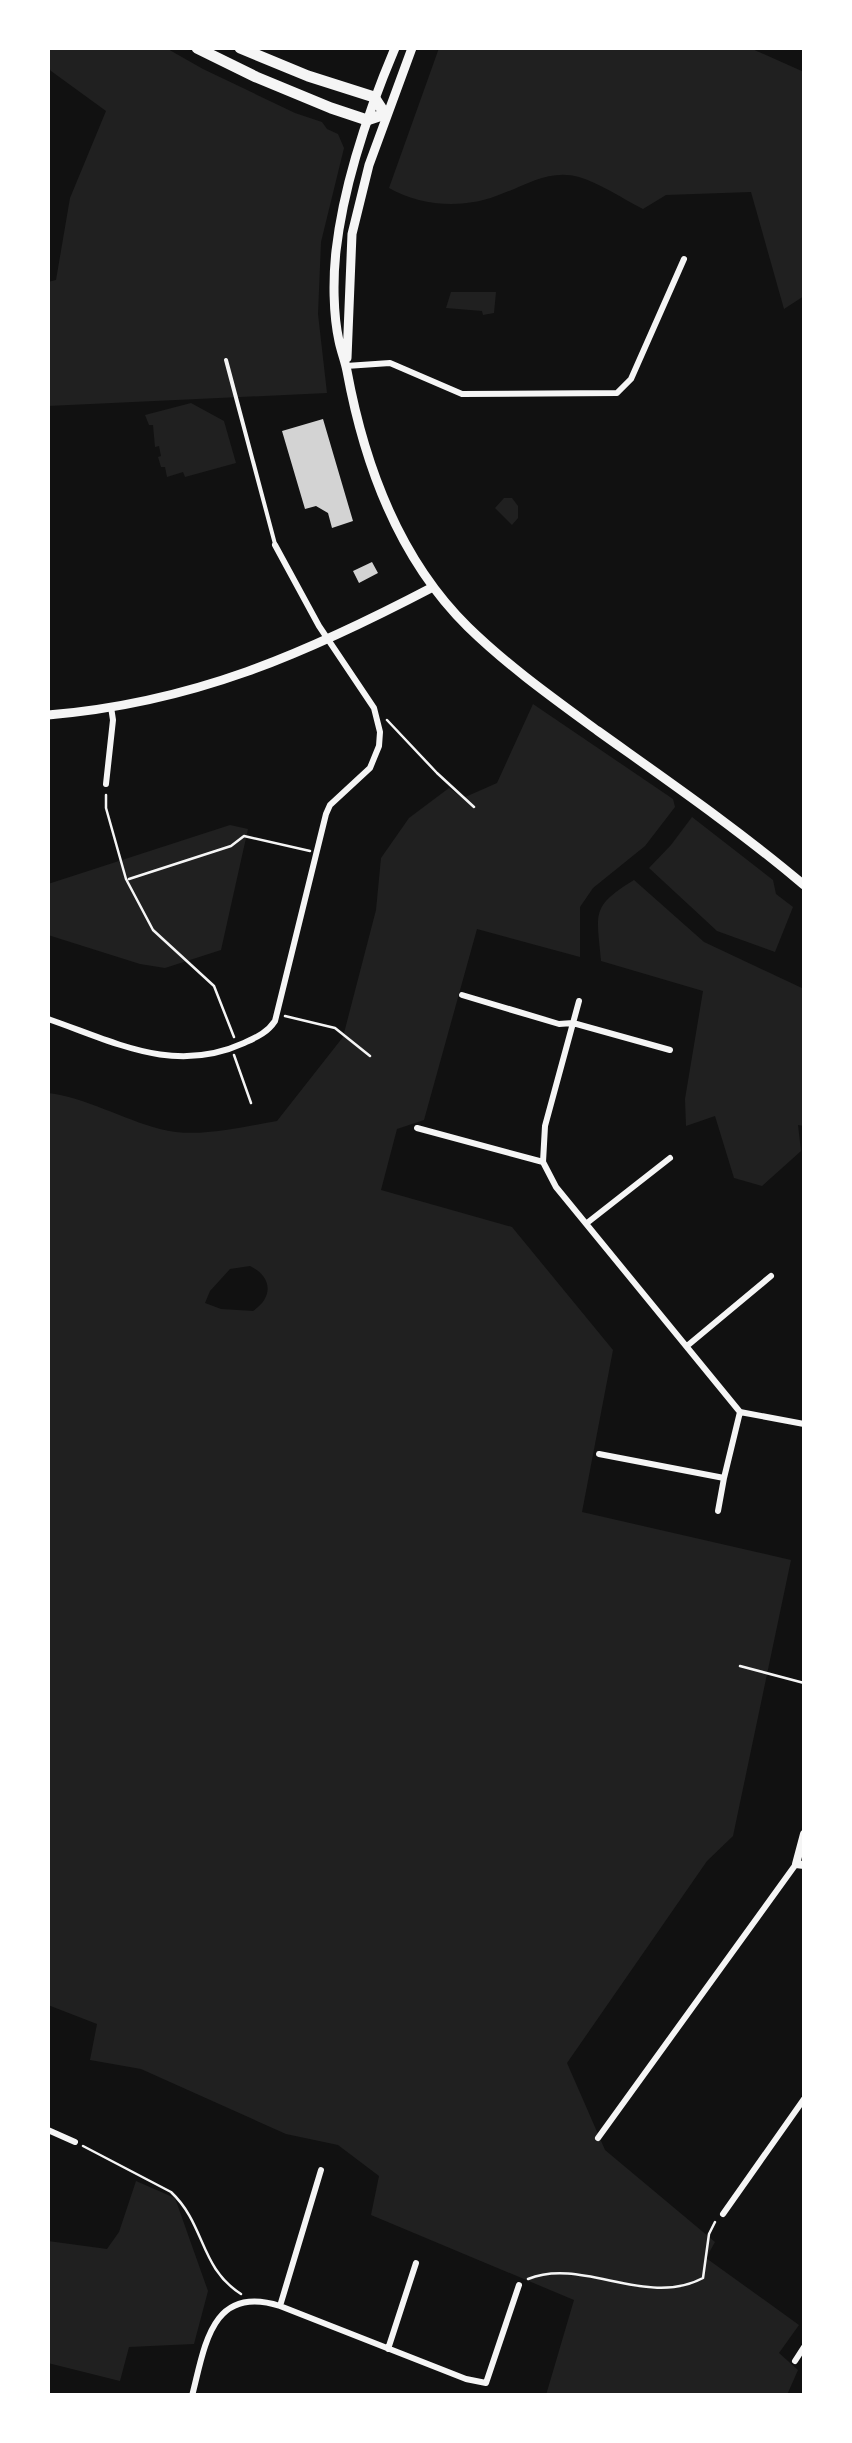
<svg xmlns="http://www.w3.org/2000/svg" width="852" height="2443" viewBox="0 0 852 2443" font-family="Helvetica,sans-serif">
  <rect width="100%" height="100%" fill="#111"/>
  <path fill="#202020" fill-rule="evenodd" d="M 48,48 L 166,48 L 203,69 L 295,113 L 322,122 L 327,129 L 338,134 L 344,148 L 321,242 L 318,314 L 327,393 L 48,406 L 48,282 L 56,280 L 70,198 L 106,111 L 51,71 L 48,67 Z
    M 439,48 L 750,48 L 804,72 L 804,296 L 784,309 L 751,192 L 666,195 L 643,209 C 623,199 600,183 579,177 C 549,168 523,187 496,196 C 461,209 421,206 389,188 Z
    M 451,292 L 496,292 L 494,313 L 483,315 L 482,311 L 446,308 Z
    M 191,403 L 224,421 L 236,463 L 185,477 L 183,472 L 167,477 L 165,467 L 161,467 L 158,457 L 161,456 L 159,446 L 155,447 L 153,425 L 149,425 L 145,415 Z
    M 504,498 L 512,498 L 518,506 L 518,518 L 512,525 L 495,508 Z
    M 533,704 L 673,799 L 675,807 L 645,846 L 593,888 L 580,907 L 580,957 L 477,929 L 424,1120 L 397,1129 L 381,1190 L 512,1227 L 613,1350 L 582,1512 L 791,1560 L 733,1836 L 707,1861 L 567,2063 L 605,2150 L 715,2242 L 706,2258 L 799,2325 L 779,2353 L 798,2370 L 787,2395 L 546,2395 L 574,2300 L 371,2215 L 379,2176 L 338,2145 L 286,2134 L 141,2069 L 90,2060 L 97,2024 L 48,2005 L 48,1093 C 87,1098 122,1119 160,1129 C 197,1139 240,1127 277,1121 L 343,1037 L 376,910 L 381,858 L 409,818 L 449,788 L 463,798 L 497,783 ZM 250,1266 C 273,1277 273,1298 253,1311 L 221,1309 L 205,1303 L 210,1291 L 230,1269 Z
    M 692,817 L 773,880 L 776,894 L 793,907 L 775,952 L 717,931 L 649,868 L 671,845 Z
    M 230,825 L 248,829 L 221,950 L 165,968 L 140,964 L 48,935 L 48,884 Z
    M 634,880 L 704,942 L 804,989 L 804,1126 L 798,1125 L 801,1151 L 762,1186 L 734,1178 L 715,1116 L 686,1126 L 685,1099 L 703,991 L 601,961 C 597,913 590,907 634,880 Z
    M 136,2181 L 175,2198 L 208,2291 L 194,2344 L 129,2347 L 120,2381 L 48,2363 L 48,2241 L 107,2249 L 119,2232 Z"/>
  <path fill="#d3d3d3" d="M 323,419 L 353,521 L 332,528 L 328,513 L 316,506 L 305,509 L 282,431 Z
    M 372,562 L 378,573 L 359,583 L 353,571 Z"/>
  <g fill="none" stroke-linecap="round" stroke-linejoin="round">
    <path stroke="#f5f5f5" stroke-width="2.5" d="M 387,720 L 437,773 L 474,807
      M 106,795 L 106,808 L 126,879 L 153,930 L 214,986 L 234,1037
      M 129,879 L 231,846 L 244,836 L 310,851
      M 285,1016 L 335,1028 L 370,1056
      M 234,1055 L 251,1103
      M 740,1666 L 804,1683
      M 83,2146 L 171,2192 C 206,2225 199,2267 241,2294
      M 528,2279 C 582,2257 647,2308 703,2278 L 709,2234 L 715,2222"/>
    <path stroke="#f5f5f5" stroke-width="4" d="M 226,360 L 275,544"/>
    <path stroke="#f5f5f5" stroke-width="6" d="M 346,366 L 390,363 L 462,394 L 617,393 L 631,379 L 684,259
      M 106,784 L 113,720 L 111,707
      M 462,995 L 559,1024 L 573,1023 L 670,1050
      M 579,1001 L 545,1126 L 543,1162 L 556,1187 L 740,1412 L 804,1424
      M 48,1019 C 115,1042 174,1075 244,1043 C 257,1037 267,1033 275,1021 L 326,814 L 330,805 L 370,768 L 379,746 L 380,732 L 374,708 L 319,626 L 275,545
      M 417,1128 L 543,1162
      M 587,1223 L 670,1158
      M 687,1346 L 771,1276
      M 599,1454 L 724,1478 L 740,1412
      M 718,1511 L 724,1478
      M 48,2130 L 75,2142
      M 598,2138 L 796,1864
      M 723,2214 L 804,2099
      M 280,2306 L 321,2170
      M 388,2349 L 416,2263
      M 795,2361 L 804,2347
      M 192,2396 C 205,2346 211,2284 280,2306 L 466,2379 L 486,2383 L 519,2285"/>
    <path stroke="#f5f5f5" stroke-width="8" d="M 804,1834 L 796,1864 L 804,1865"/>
    <path stroke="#f5f5f5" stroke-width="9" d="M 395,48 C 368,112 344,181 336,251 C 333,278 333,314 339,341 C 341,351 345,361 347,371 C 364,463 399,559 468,627 C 508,666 553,698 598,731 C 668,781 739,830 804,885
      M 347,358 L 352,234 L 369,165 L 412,48
      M 48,715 C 193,703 305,654 433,587"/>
    <path stroke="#f5f5f5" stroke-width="11" d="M 197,48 L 256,77 L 331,108 L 367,120 L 385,114 L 374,97 L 308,76 L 240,48"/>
  </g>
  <rect width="852" height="2443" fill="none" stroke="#ffffff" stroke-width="100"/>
</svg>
